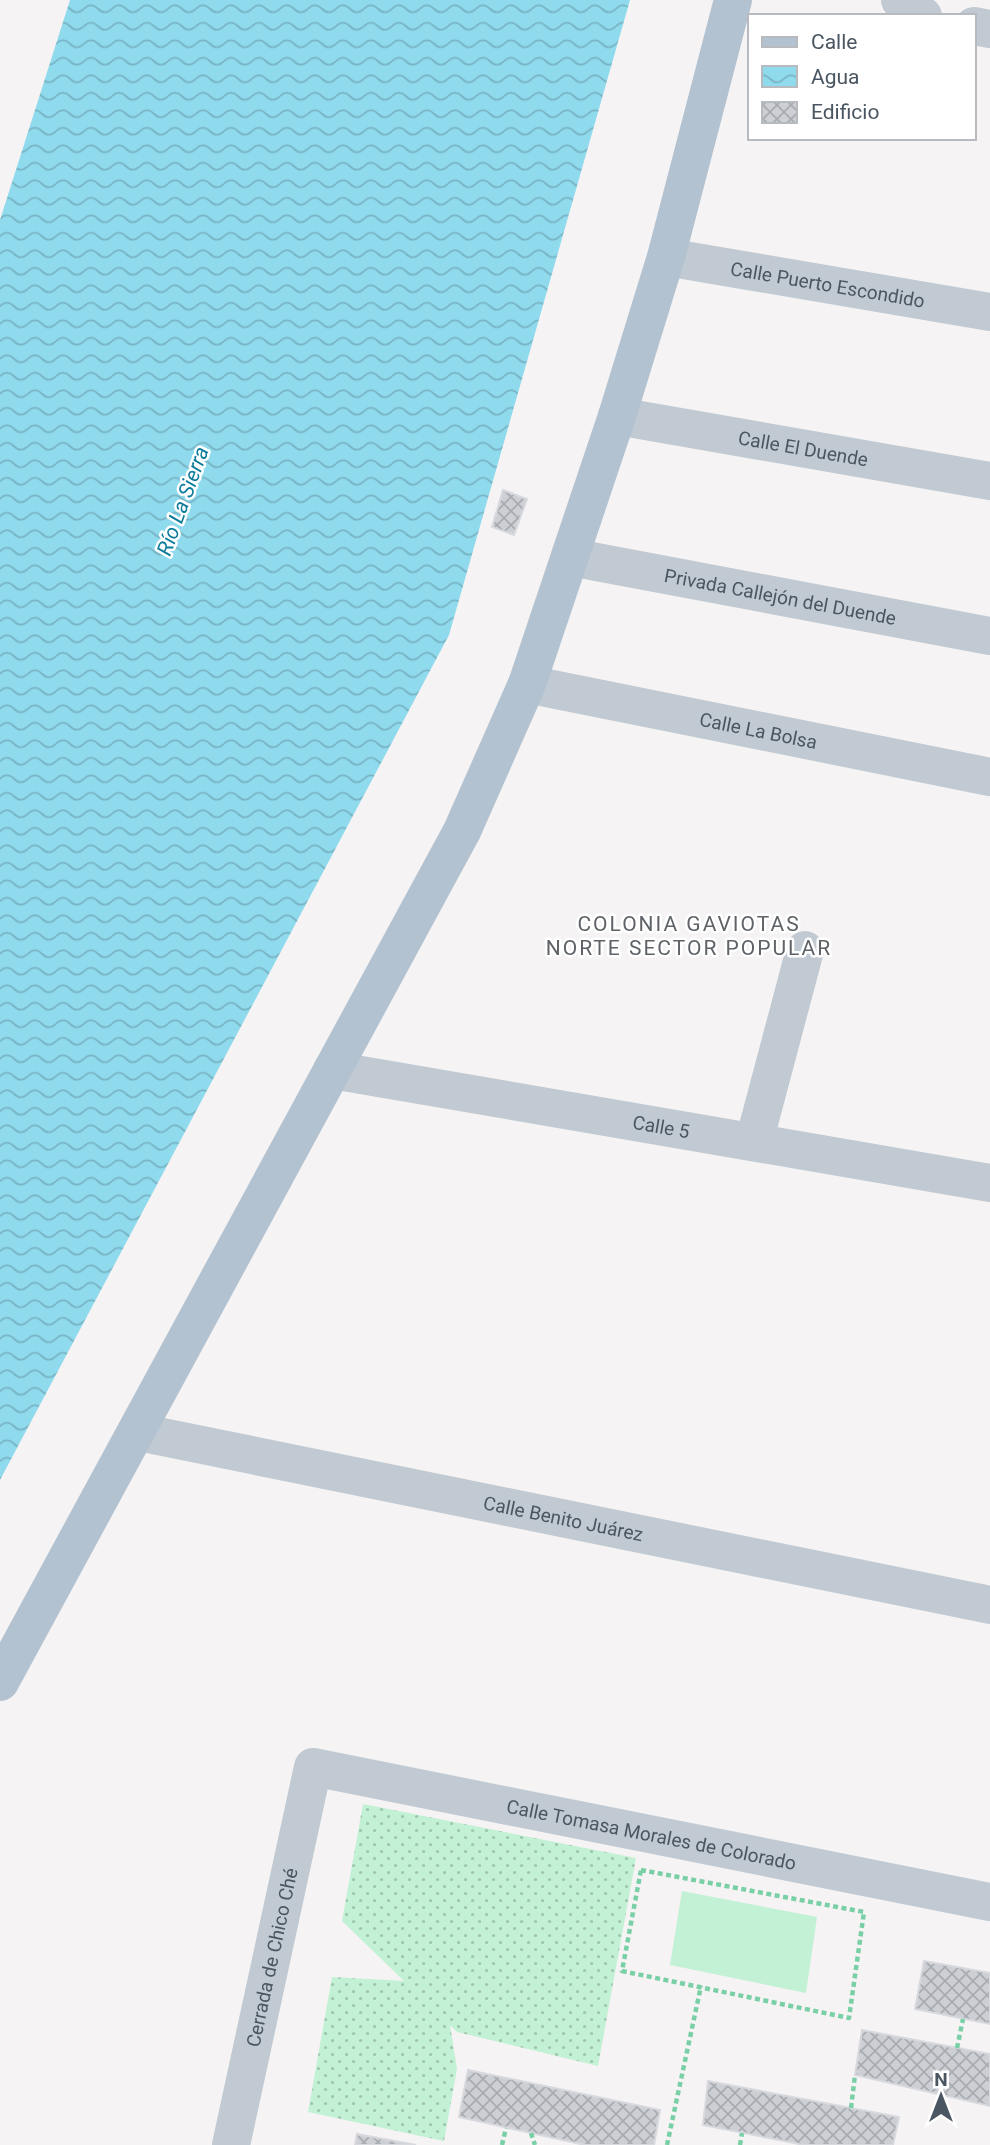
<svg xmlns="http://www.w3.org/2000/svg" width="990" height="2145" viewBox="0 0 990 2145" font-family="Roboto,sans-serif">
  <defs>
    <pattern id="grass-dots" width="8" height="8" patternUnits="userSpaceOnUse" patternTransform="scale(1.75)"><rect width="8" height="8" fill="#c3f1d5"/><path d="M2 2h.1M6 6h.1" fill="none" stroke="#a0c6b0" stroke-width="1.8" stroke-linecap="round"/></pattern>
    <pattern id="water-waves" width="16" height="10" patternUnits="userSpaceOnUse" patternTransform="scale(1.75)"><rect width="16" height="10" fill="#90daee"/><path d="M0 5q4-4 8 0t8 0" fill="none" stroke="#78b4c4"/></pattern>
    <pattern id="building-cross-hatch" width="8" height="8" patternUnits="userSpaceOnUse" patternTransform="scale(1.75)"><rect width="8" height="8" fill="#cdcfd5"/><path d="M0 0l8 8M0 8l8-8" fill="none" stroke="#a8abb0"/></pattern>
  </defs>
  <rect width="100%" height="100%" fill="#f5f3f3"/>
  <path fill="url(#grass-dots)" d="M 363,1804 L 636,1858 L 598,2066 L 457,2032 L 450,2025 L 457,2069 L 444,2141 L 308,2112 L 332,1977 L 404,1981 L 342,1921 Z"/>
  <path fill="#c3f1d5" d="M 682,1891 L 817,1917 L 806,1993 L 670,1965 Z"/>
  <path fill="url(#water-waves)" d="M 70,0 L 630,0 L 449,635 L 0,1480 L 0,220 Z"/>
  <path fill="url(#building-cross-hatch)" stroke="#d7d9de" stroke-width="2" d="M 503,490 L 527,499 L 514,535 L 492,527 Z
    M 924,1961 L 990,1973 L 990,2024 L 915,2009 Z
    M 862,2030 L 990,2054 L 990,2106 L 855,2075 Z
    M 468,2070 L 660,2110 L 654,2145 L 585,2145 L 459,2117 Z
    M 708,2081 L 899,2117 L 893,2145 L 804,2145 L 703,2125 Z
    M 357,2134 L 416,2145 L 355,2145 Z"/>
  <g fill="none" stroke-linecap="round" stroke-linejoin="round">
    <path stroke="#7ad0a6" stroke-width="4.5" stroke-dasharray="5 3.5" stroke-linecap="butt" d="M 641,1870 L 864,1912 L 849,2018 L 622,1971 Z
      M 957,2048 L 963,2019
      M 851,2108 L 855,2075
      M 531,2133 L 535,2145
      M 502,2145 L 506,2128
      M 667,2145 L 701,1986
      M 740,2145 L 742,2133"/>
    <g stroke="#c1cad2" stroke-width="38">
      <path d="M 900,0 L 910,11 L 923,16"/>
      <path d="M 974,26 L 990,29"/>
      <path id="s1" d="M 666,257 L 990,312"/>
      <path id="s2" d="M 617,416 L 990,481"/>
      <path id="s3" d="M 570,557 L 990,636"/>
      <path id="s4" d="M 527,684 L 990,777"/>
      <path id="s5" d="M 332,1070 L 990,1183"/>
      <path d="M 754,1142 L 805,950"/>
      <path id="s6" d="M 138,1432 L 990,1605"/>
      <path id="s7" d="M 231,2145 L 313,1767 L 990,1902"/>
    </g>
    <path stroke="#b3c2d1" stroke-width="38" d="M 0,1682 L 462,831 L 527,684 L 617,416 L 666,257 L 733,0"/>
  </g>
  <g text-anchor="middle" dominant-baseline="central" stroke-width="5" stroke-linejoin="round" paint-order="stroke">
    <g font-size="19" fill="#4a5661" stroke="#fff">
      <text stroke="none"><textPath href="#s1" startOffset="164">Calle Puerto Escondido</textPath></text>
      <text stroke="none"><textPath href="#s2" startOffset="189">Calle El Duende</textPath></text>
      <text stroke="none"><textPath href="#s3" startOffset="214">Privada Callejón del Duende</textPath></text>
      <text stroke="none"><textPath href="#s4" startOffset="236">Calle La Bolsa</textPath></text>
      <text stroke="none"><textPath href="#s5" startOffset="334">Calle 5</textPath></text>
      <text stroke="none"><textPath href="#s6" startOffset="434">Calle Benito Juárez</textPath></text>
      <text stroke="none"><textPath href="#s7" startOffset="732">Calle Tomasa Morales de Colorado</textPath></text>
      <text stroke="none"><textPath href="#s7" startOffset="192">Cerrada de Chico Ché</textPath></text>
    </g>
    <g font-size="21" font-style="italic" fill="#0c7c9b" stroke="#fff">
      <text transform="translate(183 501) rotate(-70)">Río La Sierra</text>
    </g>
    <g font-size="21" letter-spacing="2" fill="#5f6368" stroke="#fff">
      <text x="689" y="924">COLONIA GAVIOTAS<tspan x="689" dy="24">NORTE SECTOR POPULAR</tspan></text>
    </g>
  </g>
  <rect x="748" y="14" width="228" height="126" fill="#ffffff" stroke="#b7bbc0" stroke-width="2"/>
  <rect x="762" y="37" width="35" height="10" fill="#b3c2d1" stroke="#b7bbc0" stroke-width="2"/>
  <text x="811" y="49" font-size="21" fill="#4a5661">Calle</text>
  <rect x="762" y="66" width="35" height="21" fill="url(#water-waves)" stroke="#b7bbc0" stroke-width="2"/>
  <text x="811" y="84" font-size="21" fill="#4a5661">Agua</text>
  <rect x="762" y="102" width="35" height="21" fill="url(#building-cross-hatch)" stroke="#b7bbc0" stroke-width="2"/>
  <text x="811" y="119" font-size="21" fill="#4a5661">Edificio</text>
  <g transform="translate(941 2096)" stroke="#ffffff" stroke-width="5" paint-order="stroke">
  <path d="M0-5L12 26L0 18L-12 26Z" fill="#4a5661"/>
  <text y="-10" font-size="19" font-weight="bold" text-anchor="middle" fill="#4a5661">N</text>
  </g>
</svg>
